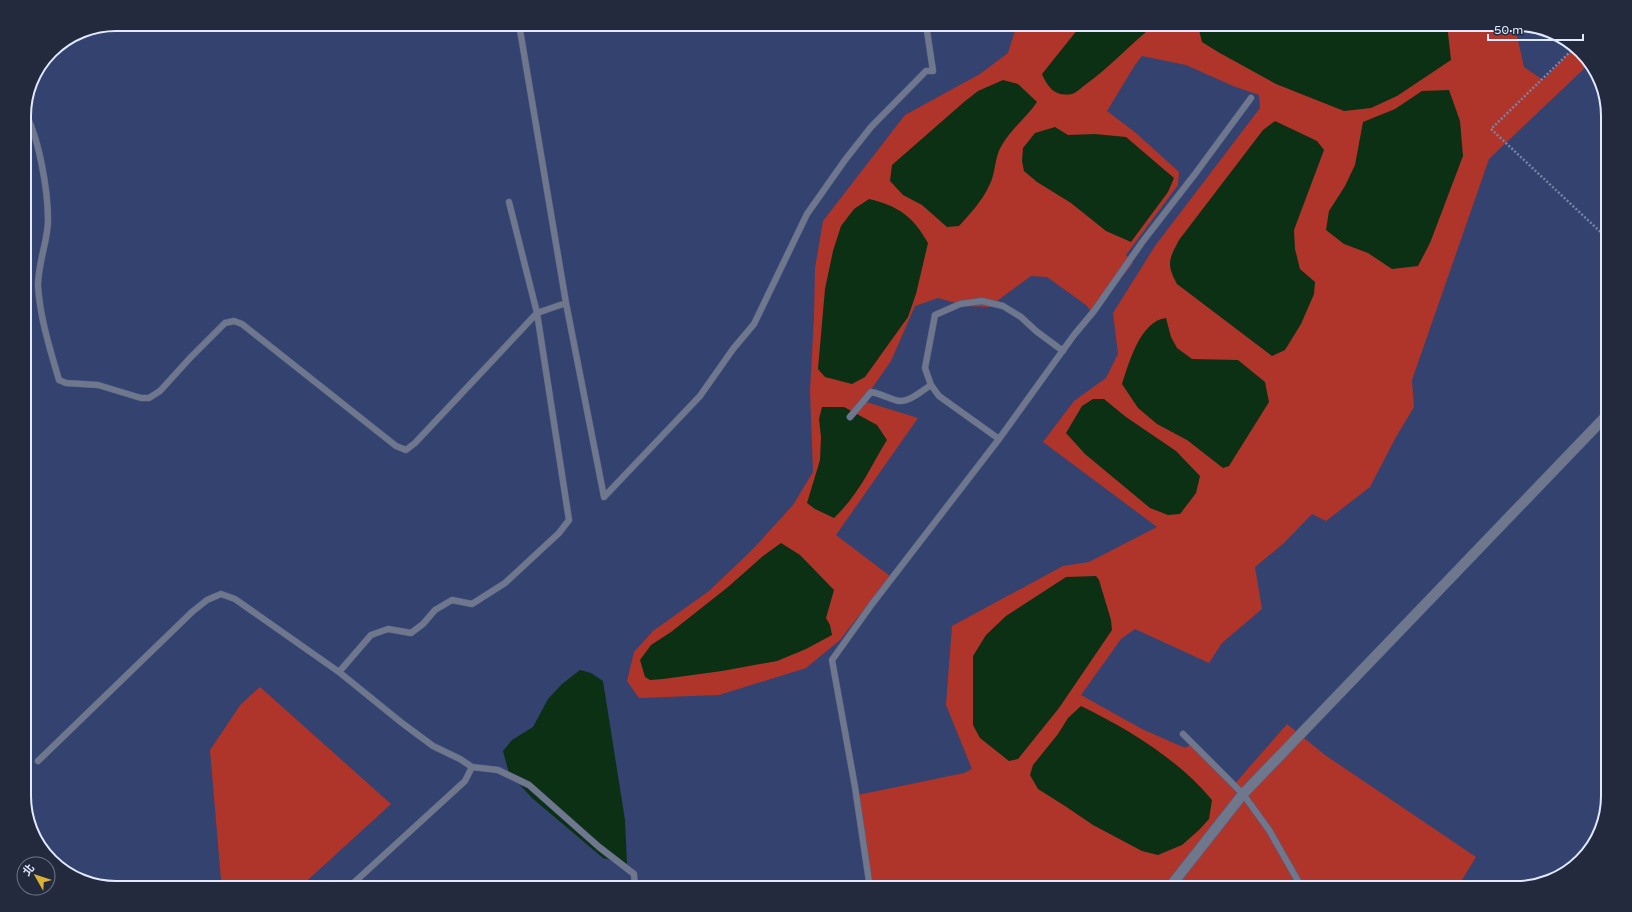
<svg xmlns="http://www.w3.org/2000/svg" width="1632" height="912" viewBox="0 0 1632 912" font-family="'Varela Round','Noto Sans TC',sans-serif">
  <rect width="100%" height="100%" fill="#33426e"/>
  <path fill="#af352b" d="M 1017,24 L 1482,24 L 1489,28 L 1517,36 L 1524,67 L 1543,80 L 1574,48 L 1589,64 L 1489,159 L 1412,380 L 1414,407 L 1396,437 L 1370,487 L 1326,521 L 1312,514 L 1283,544 L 1255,567 L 1262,609 L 1222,643 L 1209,663 L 1135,629 L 1121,639 L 1081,695 L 1142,729 L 1185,748 L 1192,744 L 1232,787 L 1287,724 L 1325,755 L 1476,857 L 1457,888 L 869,888 L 853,796 L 964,773 L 972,769 L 946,705 L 952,626 L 1063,566 L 1089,562 L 1157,527 L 1043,442 L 1074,401 L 1106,378 L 1118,354 L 1113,313 L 1155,246 L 1260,108 L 1259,95 L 1233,86 L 1186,65 L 1142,56 L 1135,65 L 1107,111 L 1136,133 L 1179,172 L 1178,185 L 1126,255 L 1133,263 L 1093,314 L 1086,305 L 1047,277 L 1031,276 L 989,307 L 966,306 L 938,298 L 915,306 L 891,361 L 863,401 L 918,418 L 836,535 L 890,576 L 840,640 L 806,668 L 719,695 L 639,698 L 627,681 L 634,652 L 653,631 L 709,591 L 753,549 L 793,505 L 813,472 L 810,391 L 814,317 L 815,268 L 823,221 L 905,115 L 980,74 L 1008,53 Z
    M 260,687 L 391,804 L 299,888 L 227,888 L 221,880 L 210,750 L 241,704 Z"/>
  <path fill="#0b3014" d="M 1082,24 L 1155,24 C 1131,44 1110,67 1085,85 C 1081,88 1076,93 1072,94 C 1055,97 1048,88 1042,74 Z
    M 1200,24 L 1447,24 L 1451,60 L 1397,96 L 1371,108 L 1344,111 L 1276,84 L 1218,52 L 1202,42 L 1198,26 Z
    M 1003,80 L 1018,84 L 1037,102 C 1027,117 1011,129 1002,145 C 994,157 996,174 989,186 C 982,201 970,214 959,226 L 947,227 L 922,205 L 903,195 L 890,181 L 892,165 L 964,102 L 978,91 Z
    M 1449,90 L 1460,121 L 1463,156 L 1430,243 L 1418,266 L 1392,269 L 1368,253 L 1344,244 L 1326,230 L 1329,211 L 1345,186 L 1355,165 L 1363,122 L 1395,109 L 1422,91 Z
    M 1275,121 L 1317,141 L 1324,150 L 1294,230 L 1295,249 L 1300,269 L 1315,282 L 1314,294 L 1301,324 L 1285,350 L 1272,356 L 1177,284 C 1166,264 1169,259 1179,240 L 1263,130 Z
    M 1055,127 L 1068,135 L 1095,134 L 1126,137 L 1174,178 L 1168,192 L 1131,242 L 1106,231 L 1071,203 L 1037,182 L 1024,171 L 1022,161 L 1023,148 L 1035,133 Z
    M 869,199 C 898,206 913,216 928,243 L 916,294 L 908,317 L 865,377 L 852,384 L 825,377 L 818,369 L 825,289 L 833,251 L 841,226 L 854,209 Z
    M 1166,318 L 1171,337 L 1177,348 L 1192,359 L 1238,360 L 1265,382 L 1269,402 L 1229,466 L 1223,468 L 1187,440 L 1157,424 L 1138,408 L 1122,384 C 1129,363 1140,321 1166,318 Z
    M 1093,399 L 1104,399 L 1126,417 L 1176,451 L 1200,476 L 1196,493 L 1180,514 L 1168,515 L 1150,508 L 1085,454 L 1066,433 L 1082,406 Z
    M 822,407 L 844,407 L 877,425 L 887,440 C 869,469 860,493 834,518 L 815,509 L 807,503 L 820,460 L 821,437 L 819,419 Z
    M 781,543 L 800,555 L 834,590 L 826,618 L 830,625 L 832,635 L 806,649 L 777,661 L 722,671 L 663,679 L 650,680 L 645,677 L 640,660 L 651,645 L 671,632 L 728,587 L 763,556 Z
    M 1096,576 L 1099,580 L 1111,620 L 1112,630 L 1059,708 L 1018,759 L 1009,761 L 980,738 L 973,725 L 973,656 L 986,635 L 1006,616 L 1066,577 Z
    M 580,670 L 591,673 L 603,681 L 625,820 L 627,864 L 603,858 L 532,798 L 509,773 L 503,751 L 512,740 L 533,727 L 548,699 L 562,684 Z
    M 1081,706 C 1128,729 1178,759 1212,800 L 1209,819 L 1199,830 L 1182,845 L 1158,855 L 1142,851 L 1093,825 L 1065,806 L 1038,789 L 1030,775 L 1033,765 L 1058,734 L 1068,718 Z"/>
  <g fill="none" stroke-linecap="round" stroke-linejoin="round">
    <g stroke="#526088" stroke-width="7">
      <path id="service" d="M 24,111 C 39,136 48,191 48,220 C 48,241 38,262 38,286 C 40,318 50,349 59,380 L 66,383 L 98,385 L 141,398 L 149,398 L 160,391 L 190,358 L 225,323 L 234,321 L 242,324 L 396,446 L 406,450 L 415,443 L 537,313 L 569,520 L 559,533 L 505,583 L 472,604 L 452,600 L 435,610 L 423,624 L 411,633 L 388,629 L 371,635 L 339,672
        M 509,202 L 537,313 L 566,303 L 519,24
        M 566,303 L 604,497 L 700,396 L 733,349 L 754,324 L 807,214 L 845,160 L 871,127 L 926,71 L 933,71 L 926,24
        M 850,417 L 871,392 C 881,394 886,397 895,400 C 907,405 921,391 931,385
        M 999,439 L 939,396 L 931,385 L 925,368 L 935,315 L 960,304 L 982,301 L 1003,306 L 1021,317 L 1036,331 L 1063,351
        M 1183,734 L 1243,794 L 1269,830 L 1302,888
        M 38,761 L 192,612 L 207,600 L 221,594 L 235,599 L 339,672 L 402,723 L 433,746 L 460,759 L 472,767 L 465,781 L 348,888
        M 472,767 L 498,770 L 529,785 L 599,847 L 634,874 L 635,888
        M 870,888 L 855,787 L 832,660 L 872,604 L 999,439 L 1074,335 L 1094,311 L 1143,241 L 1195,174 L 1251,98"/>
    </g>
    <g stroke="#526088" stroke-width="11">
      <path id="tertiary" d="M 1169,888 L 1243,794 L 1608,414"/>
    </g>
    <path stroke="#7784a7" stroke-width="2.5" stroke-dasharray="2 2" stroke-linecap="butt" d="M 1574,48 L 1491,129 L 1608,239"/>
    <use href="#service" stroke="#6f778d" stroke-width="6"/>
    <use href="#tertiary" stroke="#6f778d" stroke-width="10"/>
  </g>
  <path d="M0 0H1632V912H0ZM116 31H1516A85 85 0 0 1 1601 116V796A85 85 0 0 1 1516 881H116A85 85 0 0 1 31 796V116A85 85 0 0 1 116 31Z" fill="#232a3e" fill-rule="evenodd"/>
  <path fill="none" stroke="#e0e9ff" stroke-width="2" d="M116 31H1516A85 85 0 0 1 1601 116V796A85 85 0 0 1 1516 881H116A85 85 0 0 1 31 796V116A85 85 0 0 1 116 31Z"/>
  <g transform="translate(36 876) rotate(309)"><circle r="19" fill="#232a3e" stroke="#6f768b"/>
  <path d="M0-3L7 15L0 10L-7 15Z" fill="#ddb133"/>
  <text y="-6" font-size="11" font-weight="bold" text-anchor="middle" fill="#e0e9ff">北</text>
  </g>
  <path d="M1488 34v6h95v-6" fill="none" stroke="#e0e9ff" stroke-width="2"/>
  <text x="1494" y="34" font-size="12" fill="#e0e9ff" stroke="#232a3e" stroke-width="3" paint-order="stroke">50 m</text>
</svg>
